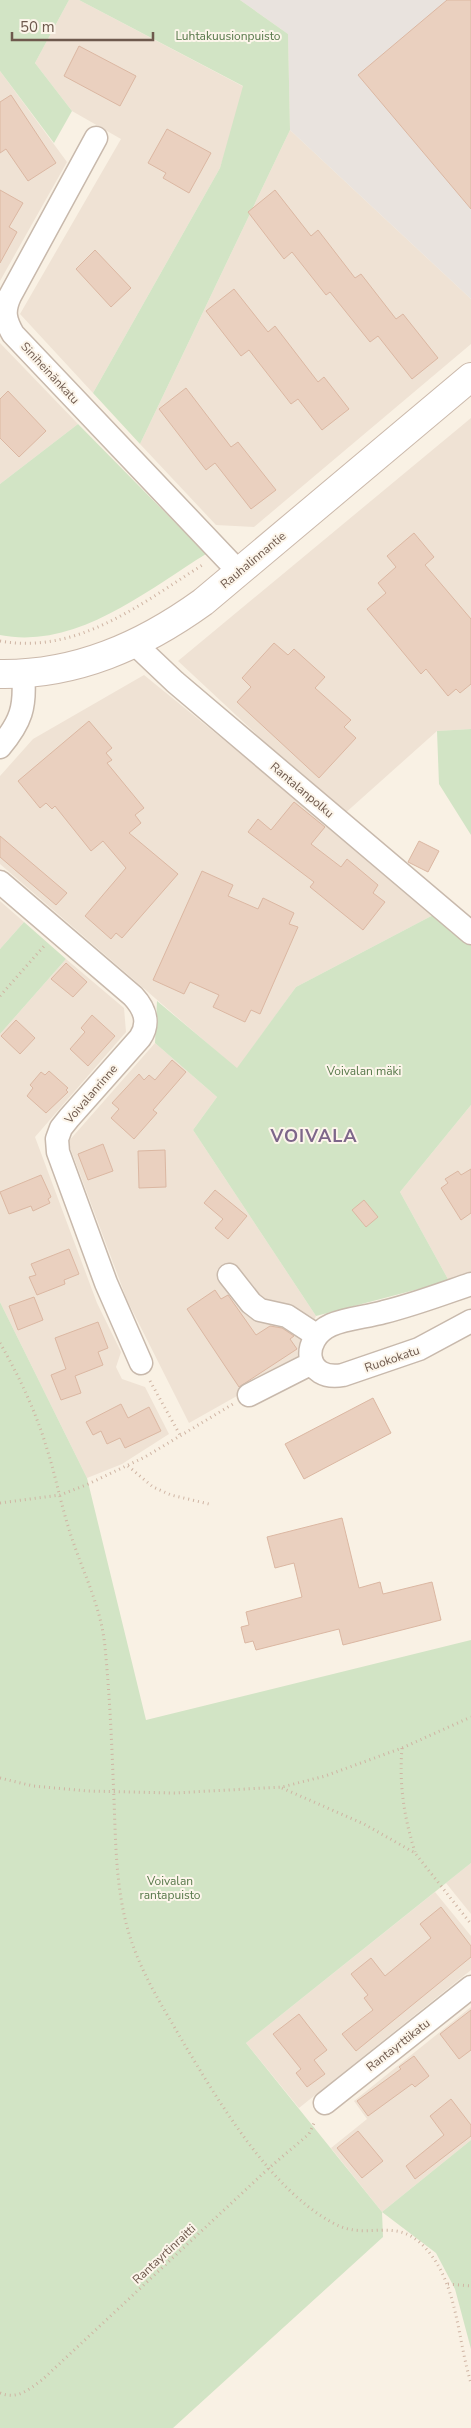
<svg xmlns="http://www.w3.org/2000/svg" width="471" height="2428" viewBox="0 0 471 2428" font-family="'Nunito Sans',sans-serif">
  <rect width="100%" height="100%" fill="#f9f1e4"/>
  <path fill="#efe2d4" d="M 69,0 L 79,0 L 246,88 L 220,168 L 93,393 L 20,314 L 121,139 L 72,111 L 35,63 Z
    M 0,71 L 67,162 L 0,281 Z
    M 290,130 L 471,299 L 471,344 L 254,527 L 216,525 L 140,444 Z
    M 0,343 L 78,424 L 0,484 Z
    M 471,418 L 471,729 L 437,731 L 343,815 L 178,661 Z
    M 144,675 L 437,913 L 296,987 L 237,1069 L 0,864 L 0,776 L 33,739 Z
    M 0,901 L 24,922 L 0,949 Z
    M 66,959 L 124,1008 L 126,1032 L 35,1137 L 97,1303 L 121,1352 L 116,1367 L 122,1379 L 145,1387 L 169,1434 L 122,1464 L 87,1478 L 0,1302 L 0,1034 Z
    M 155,1043 L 217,1097 L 193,1130 L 316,1316 L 301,1351 L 304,1358 L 189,1423 L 127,1300 L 68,1142 Z
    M 471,1105 L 471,1273 L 449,1281 L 400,1192 Z
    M 471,1863 L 471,1914 L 446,1883 Z
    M 435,1892 L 471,1936 L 471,1970 L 299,2108 L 246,2043 Z
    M 471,2007 L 471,2140 L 382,2212 L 331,2148 L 367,2119 L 354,2101 Z"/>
  <path fill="#e9e3de" d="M 240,0 L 471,0 L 471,299 L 290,130 L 288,34 Z"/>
  <path fill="#d2e4c5" d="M 0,0 L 69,0 L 35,63 L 72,111 L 54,143 L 0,71 Z
    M 79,0 L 240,0 L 288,34 L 290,130 L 140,444 L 93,393 L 220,168 L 243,86 Z
    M 78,424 L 206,554 C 146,591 76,650 0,635 L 0,484 Z
    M 471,729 L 471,835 L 439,784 L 437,731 Z
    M 437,913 L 471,944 L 471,1105 L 400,1192 L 449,1281 L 316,1316 L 193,1130 L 217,1097 L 155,1043 L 157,1001 L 237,1068 L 296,987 Z
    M 24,922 L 66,959 L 0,1034 L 0,949 Z
    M 0,1302 L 87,1478 L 146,1720 L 471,1640 L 471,1863 L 246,2043 L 382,2212 L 471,2140 L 471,2349 L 455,2289 L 436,2253 L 382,2212 L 383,2237 L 173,2428 L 0,2428 Z"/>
  <path fill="#ead0bf" stroke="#dbb7a2" d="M 447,0 L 471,0 L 471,209 L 358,75 Z
    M 79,46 L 136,76 L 120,106 L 64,76 Z
    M 11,95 L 56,163 L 28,181 L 6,149 L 0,153 L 0,102 Z
    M 167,129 L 211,153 L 189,193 L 163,178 L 166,173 L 148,163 Z
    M 0,190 L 23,203 L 9,227 L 17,232 L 0,263 Z
    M 275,190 L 311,236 L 318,230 L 355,278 L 361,274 L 396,319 L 403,314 L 438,358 L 412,379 L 378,336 L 370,342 L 330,292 L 326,295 L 292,252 L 284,259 L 248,212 Z
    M 95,250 L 131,288 L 111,307 L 76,269 Z
    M 234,289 L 268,332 L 275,326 L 318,382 L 324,377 L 349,409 L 322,430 L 298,399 L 291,404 L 249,350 L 241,356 L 206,311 Z
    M 186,388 L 231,447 L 238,442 L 276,490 L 251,509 L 215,463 L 206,470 L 159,409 Z
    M 8,391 L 46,431 L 19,457 L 0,438 L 0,399 Z
    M 414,533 L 434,557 L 425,565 L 471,619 L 471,684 L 460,693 L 456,689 L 448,696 L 426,669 L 421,674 L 367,609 L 386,593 L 378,583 L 396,567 L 387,556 Z
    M 274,643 L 288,655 L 294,649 L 325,677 L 315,688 L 351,720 L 344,727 L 356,738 L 319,778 L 237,702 L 251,687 L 242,678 Z
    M 89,721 L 112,748 L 106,753 L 112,760 L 107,763 L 144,808 L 135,815 L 141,823 L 129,833 L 178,874 L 122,938 L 116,933 L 111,939 L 85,916 L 126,868 L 103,841 L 91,851 L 55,806 L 52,809 L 46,803 L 40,808 L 18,781 Z
    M 294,802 L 325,827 L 311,844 L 341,867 L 347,859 L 378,885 L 373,893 L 385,902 L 363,930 L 310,887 L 314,882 L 248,832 L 258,819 L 271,830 Z
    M 0,836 L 67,893 L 56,905 L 0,857 Z
    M 419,841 L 439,851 L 428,872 L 408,862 Z
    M 202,871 L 233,885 L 228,896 L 258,909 L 263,898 L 294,913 L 289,924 L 298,927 L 260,1014 L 251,1010 L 245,1022 L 213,1007 L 219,995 L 190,982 L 184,994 L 153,980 Z
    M 66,963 L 87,982 L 73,997 L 51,979 Z
    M 92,1015 L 115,1036 L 88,1066 L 70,1049 L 85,1032 L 81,1028 Z
    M 16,1020 L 35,1038 L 20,1054 L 1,1036 Z
    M 172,1060 L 186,1072 L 153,1110 L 157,1113 L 134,1139 L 111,1118 L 119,1109 L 112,1103 L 139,1074 L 144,1080 L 149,1075 L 155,1080 Z
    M 49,1071 L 68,1088 L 66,1090 L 68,1092 L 46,1113 L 27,1096 L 33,1088 L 30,1085 L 41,1072 L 45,1075 Z
    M 103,1144 L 113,1171 L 88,1180 L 78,1154 Z
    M 165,1150 L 166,1187 L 139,1188 L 138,1151 Z
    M 471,1169 L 471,1213 L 461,1220 L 441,1188 L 448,1183 L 445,1179 L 458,1171 L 461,1175 Z
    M 41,1175 L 51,1197 L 48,1199 L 50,1203 L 33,1211 L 31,1206 L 9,1214 L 0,1192 Z
    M 215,1190 L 247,1216 L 228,1239 L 215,1228 L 223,1219 L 204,1203 Z
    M 364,1200 L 378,1217 L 366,1227 L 352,1210 Z
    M 69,1249 L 79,1274 L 64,1280 L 65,1284 L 37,1295 L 29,1277 L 36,1275 L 31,1264 Z
    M 215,1290 L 221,1299 L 228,1295 L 256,1335 L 270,1326 L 282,1328 L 294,1336 L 290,1339 L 297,1349 L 239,1387 L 187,1309 Z
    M 34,1297 L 43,1320 L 18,1330 L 9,1306 Z
    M 98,1322 L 108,1348 L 98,1352 L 103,1365 L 75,1376 L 81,1393 L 61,1400 L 51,1375 L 66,1369 L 55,1338 Z
    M 373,1398 L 391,1433 L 304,1479 L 285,1444 Z
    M 121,1404 L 128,1418 L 149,1407 L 161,1431 L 125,1448 L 120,1438 L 107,1444 L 101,1431 L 93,1435 L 86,1422 Z
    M 342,1518 L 359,1588 L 380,1582 L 383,1594 L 432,1582 L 441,1620 L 343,1645 L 339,1629 L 256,1650 L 253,1641 L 245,1643 L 241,1627 L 249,1625 L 246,1612 L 302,1597 L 294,1563 L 275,1568 L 267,1537 Z
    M 441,1907 L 471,1946 L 471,1957 L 356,2051 L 342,2034 L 373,2010 L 364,1998 L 368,1995 L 351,1974 L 371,1958 L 385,1976 L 431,1938 L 420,1924 Z
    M 471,2010 L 471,2050 L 459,2059 L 440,2034 Z
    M 299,2014 L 327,2050 L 314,2060 L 325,2074 L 307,2087 L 296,2073 L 301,2069 L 273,2034 Z
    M 414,2056 L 429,2076 L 415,2087 L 412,2084 L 368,2116 L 357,2101 L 401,2069 L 399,2067 Z
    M 451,2099 L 471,2125 L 471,2136 L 415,2179 L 406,2166 L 444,2135 L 430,2116 Z
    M 358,2131 L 383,2161 L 362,2178 L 337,2148 Z"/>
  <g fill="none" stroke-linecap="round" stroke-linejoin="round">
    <g stroke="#c8b9ac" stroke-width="25">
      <path id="street" d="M 96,138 L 10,296 C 3,311 5,320 13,334 L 239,572
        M 136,645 L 175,682 L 471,933
        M 0,747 C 21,722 26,707 23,674
        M 0,882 L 133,996 C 145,1009 150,1023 140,1038 L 69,1118 L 61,1128 L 57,1139 L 58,1152 L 106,1283 L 141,1363
        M 229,1275 L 251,1303 L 260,1310 L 287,1316 L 316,1335
        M 471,1284 C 442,1294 413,1305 384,1312 C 367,1317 347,1318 331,1325 C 300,1339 304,1382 343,1375 L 419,1349 L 471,1321
        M 249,1395 L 312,1363
        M 325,2103 L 471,1987"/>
    </g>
    <g stroke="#cbb9ab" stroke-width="30">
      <path id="secondary" d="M 0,674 C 76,675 142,646 203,602 L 471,377"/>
    </g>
    <path stroke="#cfb4a3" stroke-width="3" stroke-dasharray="1 4" stroke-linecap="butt" d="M 0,641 C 78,655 142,603 204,564
      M 0,996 L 45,945
      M 0,1343 C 19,1376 36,1412 47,1449 C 55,1474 60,1500 68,1526 C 80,1567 101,1604 105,1647 C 110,1698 112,1749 114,1800 C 116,1852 116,1906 137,1956 C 149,1986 167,2014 183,2042 C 219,2102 270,2189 333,2223 C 371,2244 398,2210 432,2256 C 458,2292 458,2341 471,2383
      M 150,1381 L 180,1435
      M 128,1466 L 153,1487 L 171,1495 L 209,1504
      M 0,1503 L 60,1495 L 86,1485 L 145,1457 L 233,1404
      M 402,1748 C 399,1785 404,1817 415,1852
      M 0,1778 L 33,1786 L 88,1791 L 174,1793 L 282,1787 L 325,1776 L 402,1748 L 471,1717
      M 282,1788 L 364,1824 L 415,1853 L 471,1924
      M 448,2284 L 471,2286
      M 0,2393 C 17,2400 28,2390 42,2380 L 269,2168 L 309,2134 L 315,2121"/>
    <use href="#street" stroke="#fff" stroke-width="22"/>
    <use href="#secondary" stroke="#fff" stroke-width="28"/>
  </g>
  <g text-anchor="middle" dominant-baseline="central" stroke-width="4" stroke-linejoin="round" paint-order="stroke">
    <g font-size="12" fill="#57784a" stroke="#fcf5ea">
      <text x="228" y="36">Luhtakuusionpuisto</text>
      <text x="364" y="1071">Voivalan mäki</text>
      <text x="170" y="1881">Voivalan<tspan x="170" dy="14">rantapuisto</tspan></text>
    </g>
    <g font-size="12" fill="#6e594d" stroke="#fcf5ea">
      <text transform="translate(50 373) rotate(47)">Siniheinänkatu</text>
      <text transform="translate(253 560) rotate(-40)">Rauhalinnantie</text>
      <text transform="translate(302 790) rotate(40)">Rantalanpolku</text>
      <text transform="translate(91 1094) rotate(-49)">Voivalanrinne</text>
      <text transform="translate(392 1359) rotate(-19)">Ruokokatu</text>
      <text transform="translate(398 2045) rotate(-38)">Rantayrttikatu</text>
      <text transform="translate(164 2254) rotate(-43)">Rantayrtinraitti</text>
    </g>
    <g font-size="18" font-weight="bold" letter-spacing="1" fill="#7d668a" stroke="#fcf5ea">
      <text x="314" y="1136">VOIVALA</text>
    </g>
  </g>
  <path d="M12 32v8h141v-8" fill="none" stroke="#6e594d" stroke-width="2.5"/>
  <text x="20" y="32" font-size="15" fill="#6e594d" stroke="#fcf5ea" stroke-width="4" paint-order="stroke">50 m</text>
</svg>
